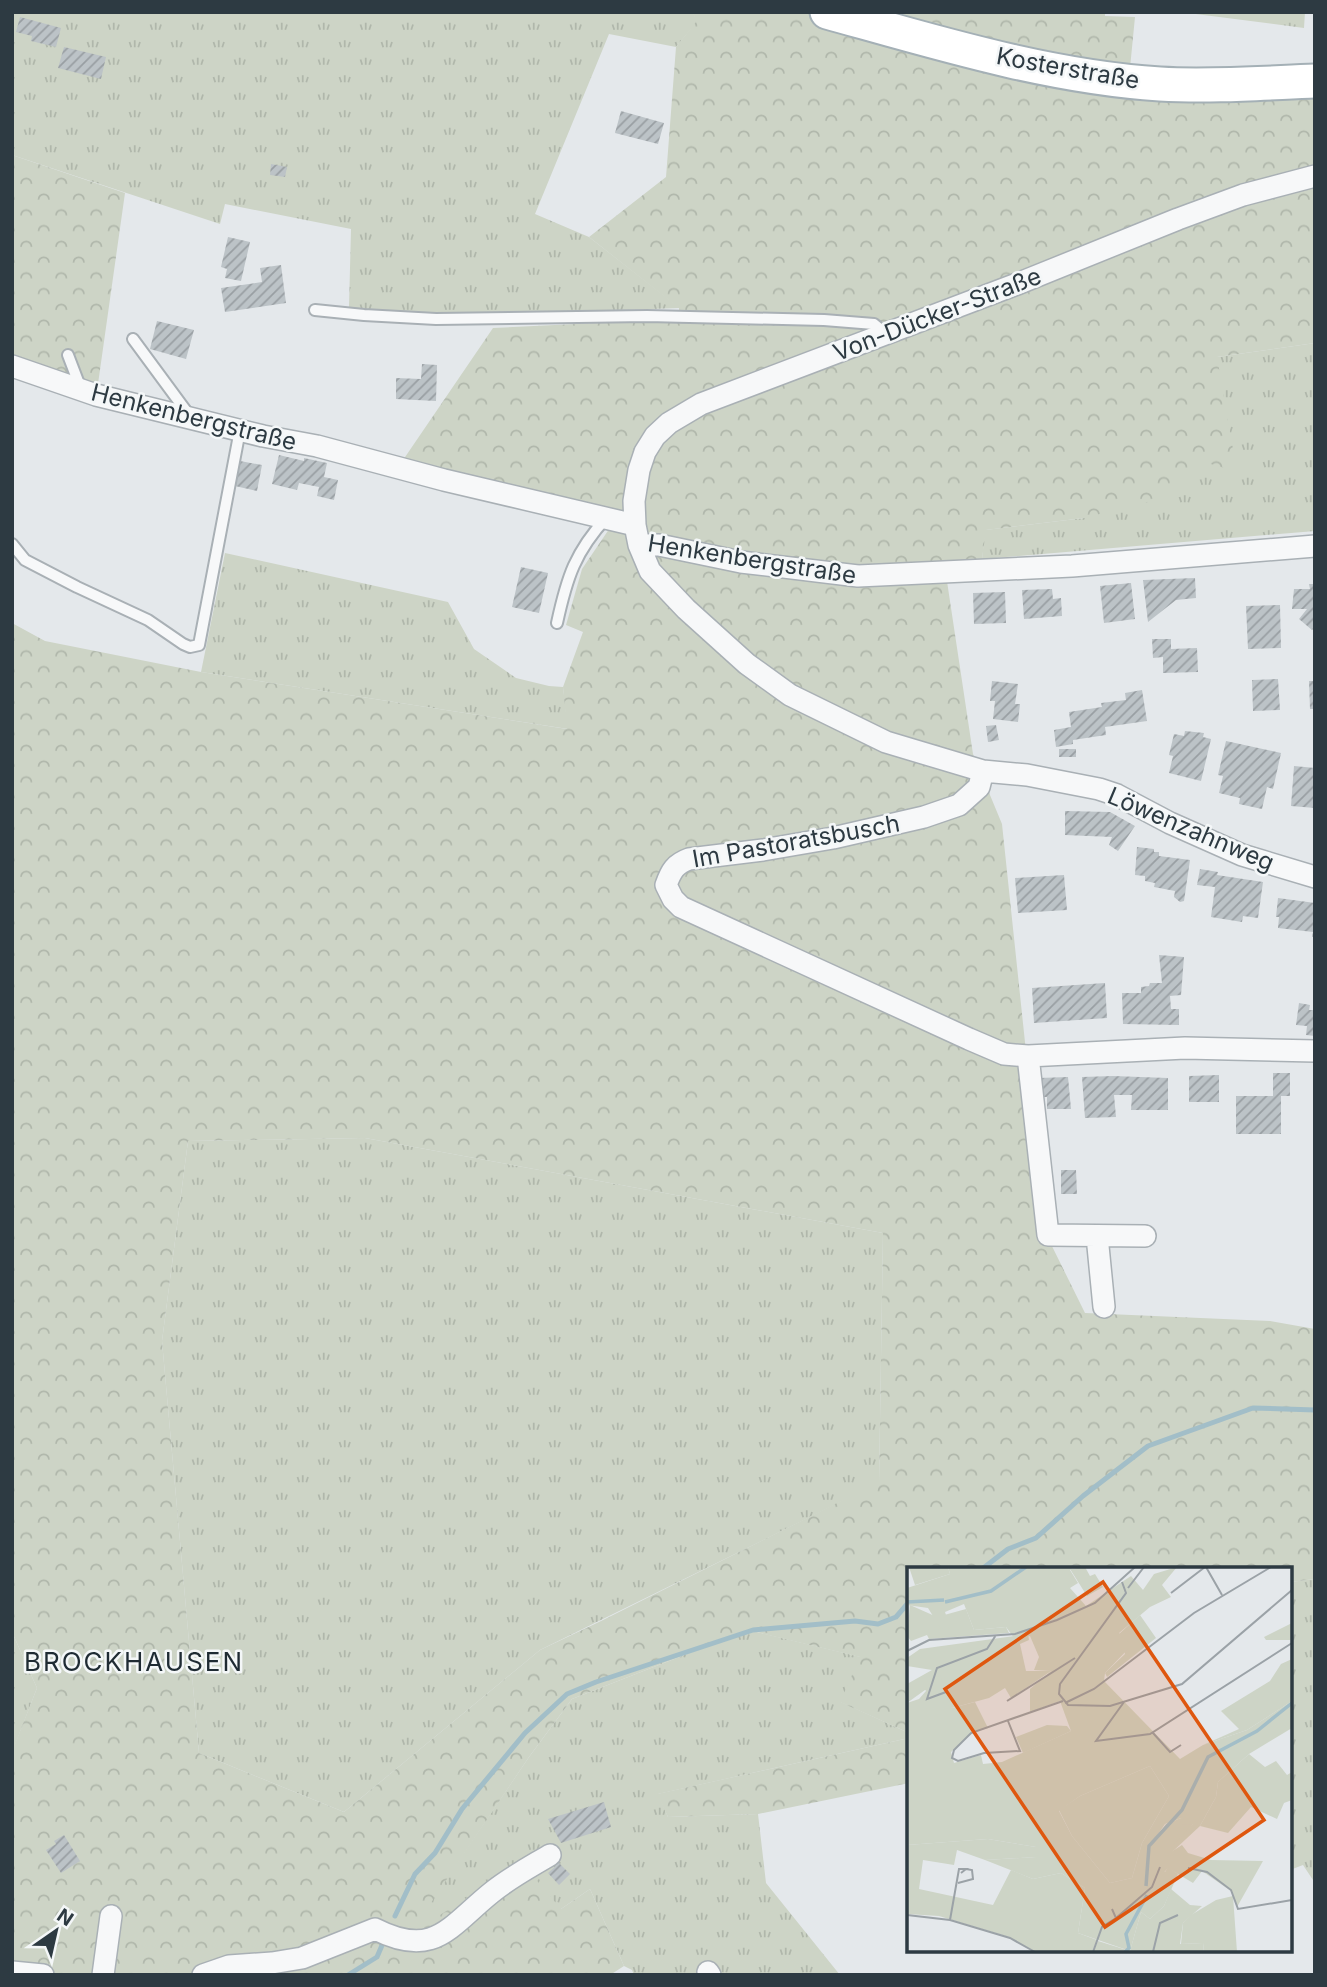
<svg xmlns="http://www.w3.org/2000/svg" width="1327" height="1987" viewBox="0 0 1327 1987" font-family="Inter,sans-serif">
  <defs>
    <pattern id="grass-tufts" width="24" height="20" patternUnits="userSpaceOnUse" patternTransform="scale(1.75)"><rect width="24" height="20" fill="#cdd4c6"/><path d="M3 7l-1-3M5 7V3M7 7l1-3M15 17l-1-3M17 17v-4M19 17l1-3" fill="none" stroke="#b0b7ab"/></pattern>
    <pattern id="forest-crowns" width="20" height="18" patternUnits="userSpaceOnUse" patternTransform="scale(1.75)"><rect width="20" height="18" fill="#cdd4c6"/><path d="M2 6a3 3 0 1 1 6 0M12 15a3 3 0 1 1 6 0" fill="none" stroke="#b0b7ab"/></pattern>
    <pattern id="building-hatch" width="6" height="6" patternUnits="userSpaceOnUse" patternTransform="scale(1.75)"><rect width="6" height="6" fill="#bcc3c7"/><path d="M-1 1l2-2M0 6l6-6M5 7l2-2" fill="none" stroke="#999fa3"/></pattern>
  </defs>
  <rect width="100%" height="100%" fill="#e4e8eb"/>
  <path fill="url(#grass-tufts)" d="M 12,12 L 693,12 L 697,22 L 676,47 L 609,34 L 535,214 L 589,237 L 680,308 L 544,313 L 498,312 L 434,314 L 389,313 L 349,307 L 351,229 L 225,204 L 220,224 L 12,155 Z
    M 1180,12 L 1305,12 L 1304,28 Z
    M 1315,343 L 1315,531 L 982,559 L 985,530 L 1084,518 L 1217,357 Z
    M 225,553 L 448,602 L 474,649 L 516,678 L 549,686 L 563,687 L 568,729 L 201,672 Z
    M 365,1138 L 883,1233 L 879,1483 L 540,1650 L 344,1812 L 199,1753 L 162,1341 L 188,1141 Z
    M 1315,1579 L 1315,1883 L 1303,1865 L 1290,1870 L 1290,1582 Z
    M 748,1630 L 861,1657 L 841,1702 L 909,1733 L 909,1738 L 658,1794 L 668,1817 L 758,1814 L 766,1883 L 840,1975 L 634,1975 L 632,1970 L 624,1966 L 590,1889 L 561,1909 L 408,1935 L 529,1757 L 572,1699 Z
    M 12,1632 L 37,1688 L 15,1745 L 12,1747 Z"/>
  <path fill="url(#forest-crowns)" fill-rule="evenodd" d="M 693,12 L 1105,12 L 1105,16 L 1135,17 L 1130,68 L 1315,77 L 1315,343 L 1217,357 L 1237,472 L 1201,461 L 1175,495 L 1084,518 L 986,530 L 982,559 L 945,568 L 973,754 L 1002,824 L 1045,1232 L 1085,1313 L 1270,1321 L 1315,1329 L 1315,1579 L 1290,1582 L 1290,1569 L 909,1569 L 909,1733 L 840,1702 L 860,1657 L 748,1630 L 572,1699 L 529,1757 L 410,1934 L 522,1863 L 561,1909 L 590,1889 L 624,1966 L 610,1975 L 12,1975 L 12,1747 L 15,1744 L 37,1688 L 12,1632 L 12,623 L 45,641 L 201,672 L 567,729 L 563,687 L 583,632 L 566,625 L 582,569 L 620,513 L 401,463 L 493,328 L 679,319 L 679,308 L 589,237 L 666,177 L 676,47 L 696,22 ZM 365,1138 L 883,1233 L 879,1482 L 601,1621 L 540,1650 L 344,1812 L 199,1753 L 162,1341 L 188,1141 Z
    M 12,155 L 125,193 L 97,391 L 12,362 Z
    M 909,1738 L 909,1783 L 758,1814 L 668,1817 L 657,1794 Z"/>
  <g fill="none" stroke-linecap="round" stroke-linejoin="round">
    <path stroke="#a2bec8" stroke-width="5" d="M 982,1569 L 1008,1549 L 1036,1538 L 1083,1496 L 1148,1446 L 1253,1408 L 1315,1410
      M 395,1916 L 415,1874 L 435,1853 L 462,1809 L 525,1733 L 567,1694 L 596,1682 L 753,1630 L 855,1621 L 878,1624 L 896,1617 L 909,1602
      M 348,1975 L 377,1957 L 383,1943"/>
  </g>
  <path fill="url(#building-hatch)" d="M 20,17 L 61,28 L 56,47 L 31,41 L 32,36 L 16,32 Z
    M 64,47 L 106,57 L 101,79 L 58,68 Z
    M 621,111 L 664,123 L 658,144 L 615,133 Z
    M 271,164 L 287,167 L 285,177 L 270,175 Z
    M 228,237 L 250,242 L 241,281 L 225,278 L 227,269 L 221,267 Z
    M 281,265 L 286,303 L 225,312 L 221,288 L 262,282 L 260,268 Z
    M 157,321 L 194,330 L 186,359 L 150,349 Z
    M 422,364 L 437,365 L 436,401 L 396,399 L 396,378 L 421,379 Z
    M 279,455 L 304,461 L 304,458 L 327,463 L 324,477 L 338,480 L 334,500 L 317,496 L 319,487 L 299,483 L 297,490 L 272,484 Z
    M 240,461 L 262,465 L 257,491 L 235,486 Z
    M 521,567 L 548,573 L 539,613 L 512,607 Z
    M 1195,578 L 1196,598 L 1176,600 L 1148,622 L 1143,580 Z
    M 1131,583 L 1135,619 L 1104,623 L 1100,586 Z
    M 1309,584 L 1315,584 L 1315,609 L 1313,609 L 1315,611 L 1315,627 L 1312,630 L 1299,619 L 1307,609 L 1292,609 L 1294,589 L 1310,589 Z
    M 1052,589 L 1053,599 L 1061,598 L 1062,616 L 1024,619 L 1022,590 Z
    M 1005,592 L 1006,623 L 974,624 L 973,593 Z
    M 1280,605 L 1281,648 L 1248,649 L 1246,606 Z
    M 1152,639 L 1171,639 L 1171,649 L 1197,648 L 1198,672 L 1163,673 L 1163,657 L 1153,658 Z
    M 1278,679 L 1280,710 L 1253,711 L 1252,680 Z
    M 992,681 L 1018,684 L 1015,704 L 1020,704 L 1018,722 L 993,719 L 995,701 L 990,701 Z
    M 1309,681 L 1315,681 L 1315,709 L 1310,709 Z
    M 1142,690 L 1147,721 L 1105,727 L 1106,735 L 1073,740 L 1073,744 L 1056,747 L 1054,730 L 1071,727 L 1069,712 L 1102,707 L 1101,703 L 1126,700 L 1125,693 Z
    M 996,725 L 999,740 L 988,742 L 986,726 Z
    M 1185,731 L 1204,733 L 1203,737 L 1211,739 L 1201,781 L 1169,773 L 1173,756 L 1169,755 L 1174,734 L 1184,736 Z
    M 1226,741 L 1281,753 L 1273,789 L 1267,787 L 1262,809 L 1239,804 L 1240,798 L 1219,793 L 1223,776 L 1218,775 Z
    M 1059,749 L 1076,749 L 1076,757 L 1059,757 Z
    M 1294,766 L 1315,768 L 1315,808 L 1291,806 Z
    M 1065,811 L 1110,812 L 1135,826 L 1118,851 L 1109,845 L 1112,837 L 1065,835 Z
    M 1137,847 L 1154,849 L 1154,852 L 1159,852 L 1159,856 L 1190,860 L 1184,901 L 1180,902 L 1174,897 L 1175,891 L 1154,887 L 1155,883 L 1145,881 L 1145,876 L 1135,875 Z
    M 1200,869 L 1218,872 L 1217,875 L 1263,882 L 1258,918 L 1243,916 L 1242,922 L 1211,917 L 1215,887 L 1197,885 Z
    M 1064,875 L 1067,910 L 1018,913 L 1015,878 Z
    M 1278,898 L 1315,903 L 1315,937 L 1312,937 L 1313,932 L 1278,928 L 1279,917 L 1276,917 Z
    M 1159,955 L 1184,957 L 1181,995 L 1170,996 L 1171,1009 L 1179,1009 L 1179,1025 L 1123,1024 L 1122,993 L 1141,993 L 1141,987 L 1149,986 L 1150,983 L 1162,983 Z
    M 1105,983 L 1107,1018 L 1034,1023 L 1032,988 Z
    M 1299,1003 L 1310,1005 L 1309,1010 L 1315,1010 L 1315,1036 L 1306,1035 L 1307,1026 L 1296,1025 Z
    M 1273,1073 L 1290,1073 L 1290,1096 L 1281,1096 L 1281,1134 L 1236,1134 L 1236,1096 L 1273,1096 Z
    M 1219,1075 L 1219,1102 L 1189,1102 L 1189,1076 Z
    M 1113,1076 L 1168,1078 L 1168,1110 L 1131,1110 L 1132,1095 L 1114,1095 L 1116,1117 L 1085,1118 L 1082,1077 Z
    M 1068,1077 L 1071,1109 L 1047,1109 L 1047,1097 L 1039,1097 L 1039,1078 Z
    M 1061,1170 L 1076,1170 L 1077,1194 L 1061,1194 Z
    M 604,1802 L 611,1827 L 561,1843 L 548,1819 Z
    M 64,1835 L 80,1861 L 61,1873 L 46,1850 L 56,1844 L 54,1841 Z
    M 559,1863 L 570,1874 L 559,1885 L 548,1873 Z"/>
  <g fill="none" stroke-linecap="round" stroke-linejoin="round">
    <g stroke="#a9b0b5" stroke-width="14">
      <path id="service" d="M 315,310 L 364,315 L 436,319 L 647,316 L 824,320 L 874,324 L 885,333
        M 133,339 L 189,415
        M 68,355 L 81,389
        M 12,544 L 25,560 L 77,587 L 148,620 L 183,644 L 190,647 L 199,645 L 240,430
        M 557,623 C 567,577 575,552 607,517"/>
    </g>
    <g stroke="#a9b0b5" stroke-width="24">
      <path id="minor" d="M 1315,176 L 1243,195 L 1178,219 L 1017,284 L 701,404 L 669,423 L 655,436 L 645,452 L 639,470 L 634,501 L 635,525 L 639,545 L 650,571 L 686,609 L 747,664 L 790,695 L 886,742 L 983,771 L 1027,775 L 1099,789 L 1117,795 L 1170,823 L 1242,855 L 1315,877
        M 12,366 L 96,395 L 263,436 L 317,446 L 444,480 L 635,525
        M 639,545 L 659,545 L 741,562 L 858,576 L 1072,566 L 1315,546
        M 983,771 L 979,787 L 959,805 L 924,817 L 833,838 L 763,850 L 689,859 C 675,864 671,871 666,885 L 673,899 L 681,907 L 969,1039 L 1004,1054 L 1028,1056 L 1185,1048 L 1315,1051
        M 1028,1056 L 1048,1235 L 1145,1236
        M 1097,1236 L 1104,1307
        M 12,1972 L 43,1975
        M 708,1972 L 710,1975
        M 103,1975 L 111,1916
        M 203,1975 L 229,1966 L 272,1963 L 302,1958 L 375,1929 C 434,1959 449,1927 491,1893 C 509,1878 530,1867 550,1855"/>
    </g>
    <g stroke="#a4b0b6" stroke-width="37">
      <path id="primary" d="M 827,12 C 935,42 1048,77 1160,84 C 1211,87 1264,83 1315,81"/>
    </g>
    <use href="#service" stroke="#f7f8f9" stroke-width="10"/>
    <use href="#minor" stroke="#f7f8f9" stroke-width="21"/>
    <use href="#primary" stroke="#fff" stroke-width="33"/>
  </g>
  <g text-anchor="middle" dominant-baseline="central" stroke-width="5" stroke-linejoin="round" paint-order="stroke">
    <g font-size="24" fill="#2d3a42" stroke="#f4f7f8">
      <text transform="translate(1068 68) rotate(10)">Kosterstraße</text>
      <text transform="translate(937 314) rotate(-21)">Von-Dücker-Straße</text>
      <text transform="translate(194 417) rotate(14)">Henkenbergstraße</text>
      <text transform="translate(752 559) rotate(9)">Henkenbergstraße</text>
      <text transform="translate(1191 829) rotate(23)">Löwenzahnweg</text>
      <text transform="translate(796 841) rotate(-10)">Im Pastoratsbusch</text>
    </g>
    <g font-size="26" letter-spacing="2" fill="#1f2b33" stroke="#f4f7f8">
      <text x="134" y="1661">BROCKHAUSEN</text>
    </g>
  </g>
  <g transform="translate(907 1567)">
    <rect width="385" height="385" fill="#e4e8eb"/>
    <path d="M 2,0 L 41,0 L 43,7 L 8,18 ZM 178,0 L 183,9 L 188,7 L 196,20 L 180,29 L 163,2 ZM 3,38 L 30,50 L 59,42 L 67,63 L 99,60 L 102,66 L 22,72 L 20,68 L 4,74 L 0,69 ZM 233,48 L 249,71 L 200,110 L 198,106 L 218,87 L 212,67 ZM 385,56 L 385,73 L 359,73 L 357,70 ZM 121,67 L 122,73 L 113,77 L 119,104 L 144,104 L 104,131 L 98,121 L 82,131 L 45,141 L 18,123 L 0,136 L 0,117 L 25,103 L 0,99 L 0,91 L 13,82 ZM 385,92 L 385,134 L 340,163 L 296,178 L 332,162 L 314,144 L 363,114 L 374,97 ZM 140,158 L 160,159 L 164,164 L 116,186 L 109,170 ZM 342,187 L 358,200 L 369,194 L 380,208 L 385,205 L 385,233 L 377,236 L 370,252 L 344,240 L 321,266 L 293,259 L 309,230 L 311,215 ZM 243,199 L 262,229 L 235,276 L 225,311 L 203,316 L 165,269 L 152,243 L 173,229 ZM 274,251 L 287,256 L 264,285 L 275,278 L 281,286 L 304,293 L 356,294 L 330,340 L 324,324 L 295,304 L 286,316 L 261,301 L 243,321 L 243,279 L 259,257 ZM 81,272 L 129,280 L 130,290 L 78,293 L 50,283 L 47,298 L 16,293 L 12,322 L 86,338 L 104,303 L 126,312 L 154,306 L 178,321 L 171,366 L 190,373 L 185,385 L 129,385 L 102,370 L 32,349 L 0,347 L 0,278 ZM 264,322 L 283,338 L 295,339 L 276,356 L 273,377 L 296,376 L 297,385 L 186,385 L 191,374 L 223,384 L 234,345 L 243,352 L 257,339 Z" fill="#cdd4c6"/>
    <path d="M 41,0 L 166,0 L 163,3 L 171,16 L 163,21 L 179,39 L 224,9 L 236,23 L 247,7 L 270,0 L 255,18 L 264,30 L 243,40 L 212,66 L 224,79 L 198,106 L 197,114 L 273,192 L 296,178 L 340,163 L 385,134 L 385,161 L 342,187 L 311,215 L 309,230 L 293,259 L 264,286 L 261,284 L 286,257 L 275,258 L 274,251 L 258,257 L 243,279 L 243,318 L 250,303 L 258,305 L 261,300 L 271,307 L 257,339 L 243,352 L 234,345 L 223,384 L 171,366 L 178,321 L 154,306 L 126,312 L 78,293 L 129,290 L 129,280 L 81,272 L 0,278 L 0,136 L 12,132 L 33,108 L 45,141 L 68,135 L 81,161 L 67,165 L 44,185 L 47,196 L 74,188 L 76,197 L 95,195 L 164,164 L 153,134 L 123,145 L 123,122 L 144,104 L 127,103 L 132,90 L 123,69 L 108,72 L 99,60 L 67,63 L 57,37 L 38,45 L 43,60 L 34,62 L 21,41 L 0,38 L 0,21 L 43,7 ZM 243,199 L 262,229 L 235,276 L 225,311 L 203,316 L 165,269 L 152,244 L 173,229 ZM 326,329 L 330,385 L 297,385 L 296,376 L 274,377 L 276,356 L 284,348 L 309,333 Z" fill="#cdd4c6" fill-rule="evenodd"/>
    <path fill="none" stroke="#a2bec8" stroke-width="3.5" d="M 0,35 L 37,33M 38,35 L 84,24 L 119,0M 239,319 L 242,279 L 275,243 L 301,190 L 350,164 L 385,136M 218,385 L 222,381 L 219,367 L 240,328"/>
    <path fill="none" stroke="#9ba2a7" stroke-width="2" d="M 299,0 L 315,28M 215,15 L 219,26 L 153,117 L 152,127 L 161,138 L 203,139 L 275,117 L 385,23M 221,21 L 237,0M 264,26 L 298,0M 0,84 L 22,73 L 108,67 L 150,53 L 188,36 L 228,0M 39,125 L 20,132 L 30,101 L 80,82 L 89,68M 100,134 L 168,91M 217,135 L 189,174 L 243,167 L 385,76M 158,136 L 187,122 L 287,46 L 364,0M 101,154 L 113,184 L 77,186 L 51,194 L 45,191 L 47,183 L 64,166 L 156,134M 246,166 L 263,185 L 274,178M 281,301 L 300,305 L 324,323 L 331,342 L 385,333M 51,316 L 66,312 L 65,303 L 59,302M 0,348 L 43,353 L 103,371 L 128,385M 209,351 L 245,320 L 253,300M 43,353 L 52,302 L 59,302 L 54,306M 186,385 L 195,360 L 209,351 L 205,342M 246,385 L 253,356 L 271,348"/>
    <path fill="#df570f" fill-opacity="0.15" stroke="#df570f" stroke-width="3.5" d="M 196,15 L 357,253 L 198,360 L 38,122 Z"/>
    <rect width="385" height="385" fill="none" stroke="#2d3a42" stroke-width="3.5"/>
  </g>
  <rect width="1327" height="1987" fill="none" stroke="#2d3a42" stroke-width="28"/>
  <g transform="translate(56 1931) rotate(34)" stroke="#f4f7f8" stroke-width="5" paint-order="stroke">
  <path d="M0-5L12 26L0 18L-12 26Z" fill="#2d3a42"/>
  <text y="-10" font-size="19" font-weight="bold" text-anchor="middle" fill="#2d3a42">N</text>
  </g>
</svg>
